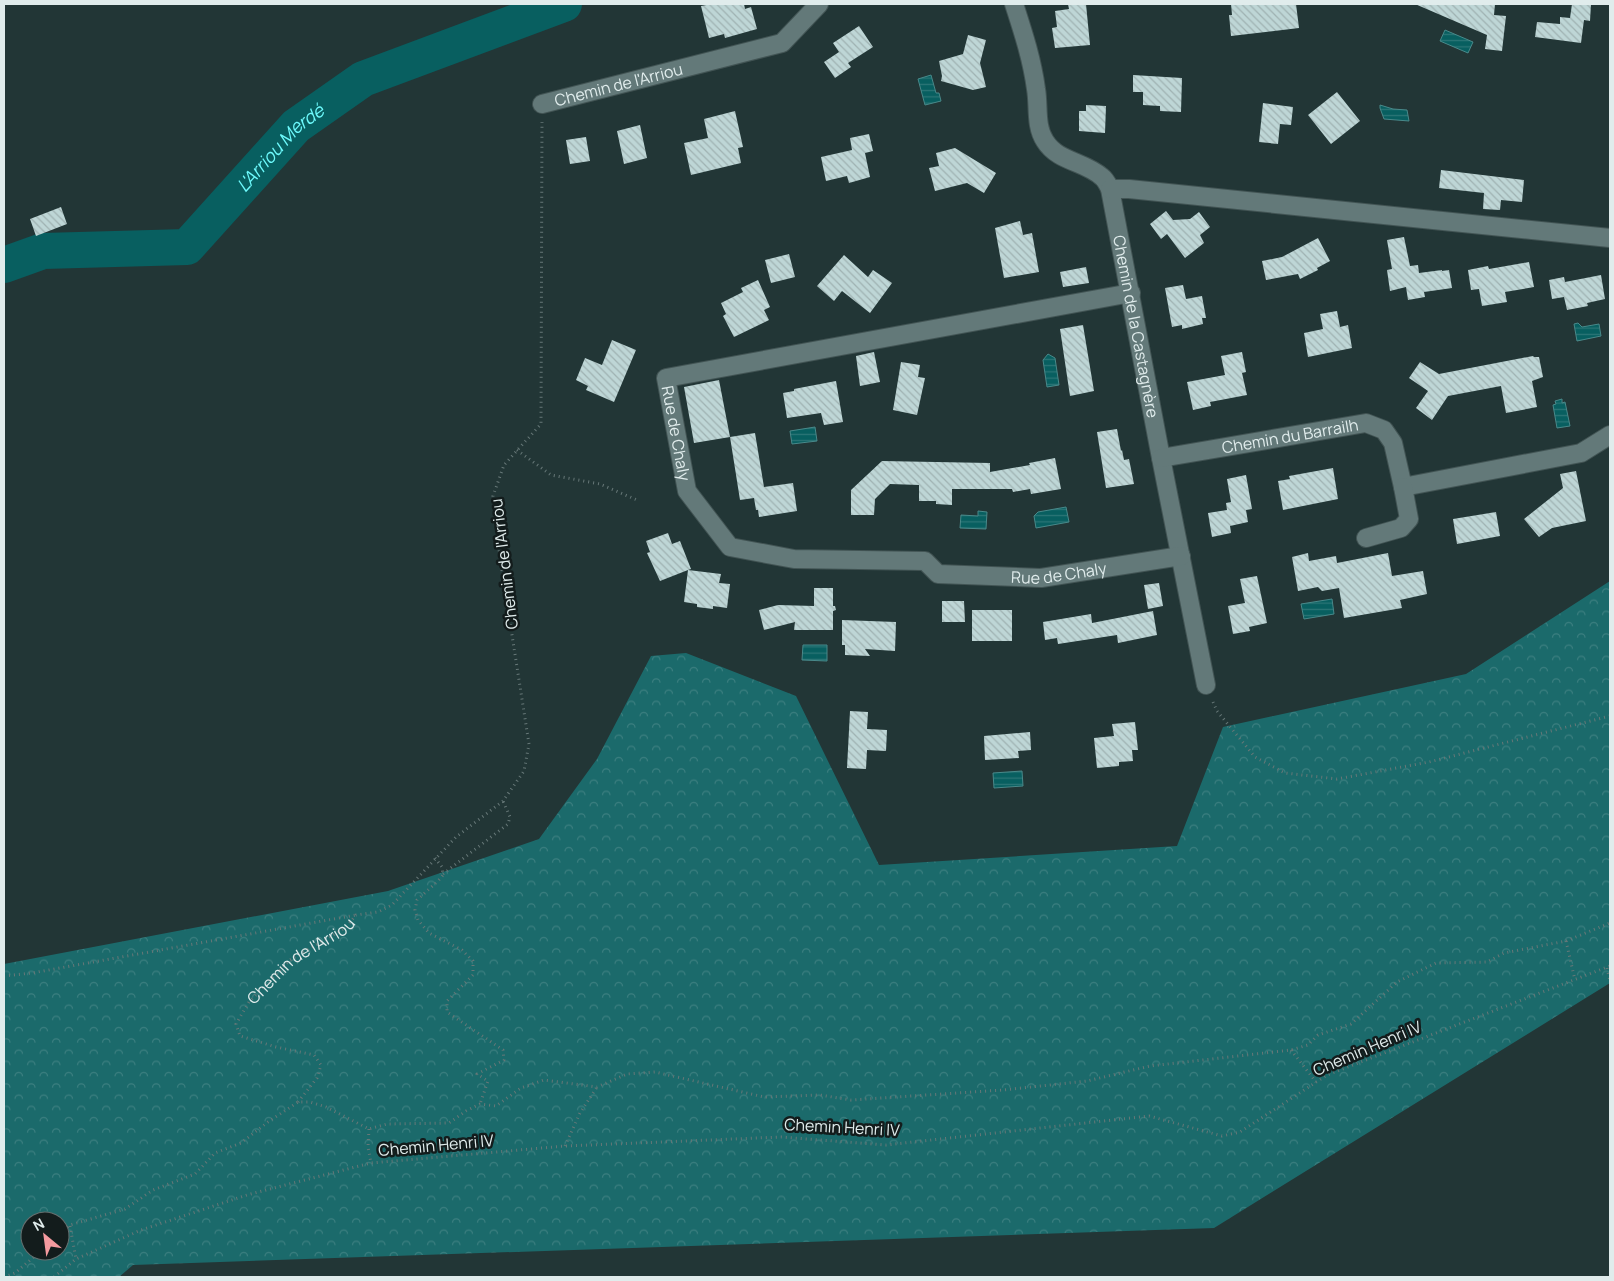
<svg xmlns="http://www.w3.org/2000/svg" width="1614" height="1281" viewBox="0 0 1614 1281" font-family="Manrope,sans-serif">
  <defs>
    <pattern id="forest-crowns" width="20" height="18" patternUnits="userSpaceOnUse" patternTransform="scale(1.25)"><rect width="20" height="18" fill="#1b6a6b"/><path d="M2 6a3 3 0 1 1 6 0M12 15a3 3 0 1 1 6 0" fill="none" stroke="#3c7f80"/></pattern>
    <pattern id="water-rules" width="6" height="5" patternUnits="userSpaceOnUse" patternTransform="scale(1.25)"><rect width="6" height="5" fill="#085f60"/><path d="M0 2.5h6" fill="none" stroke="#2c7677"/></pattern>
    <pattern id="building-back-hatch" width="6" height="6" patternUnits="userSpaceOnUse" patternTransform="scale(1.25)"><rect width="6" height="6" fill="#bed6d6"/><path d="M-1 5l2 2M0 0l6 6M5-1l2 2" fill="none" stroke="#9fb2b2"/></pattern>
  </defs>
  <rect width="100%" height="100%" fill="#223636"/>
  <path fill="url(#forest-crowns)" fill-rule="evenodd" d="M 1610,581 L 1610,983 L 1214,1228 L 133,1265 L 119,1277 L 4,1277 L 4,964 L 388,891 L 539,839 L 597,759 L 651,656 L 686,653 L 796,696 L 879,865 L 1177,846 L 1223,727 L 1466,674 ZM 30,1221 L 60,1221 L 60,1251 L 30,1251 Z"/>
  <path fill="url(#water-rules)" stroke="#49898a" d="M 1445,30 L 1473,42 L 1468,53 L 1440,41 Z
    M 931,75 L 936,93 L 939,93 L 941,101 L 925,105 L 918,79 Z
    M 1380,105 L 1393,109 L 1407,110 L 1409,121 L 1384,119 L 1380,108 Z
    M 1578,323 L 1582,327 L 1599,324 L 1601,336 L 1577,341 L 1574,324 Z
    M 1048,354 L 1055,358 L 1059,385 L 1047,387 L 1043,360 Z
    M 1562,399 L 1562,403 L 1565,402 L 1570,426 L 1557,428 L 1553,405 L 1556,404 L 1555,401 Z
    M 815,427 L 817,441 L 792,444 L 790,431 Z
    M 1066,507 L 1069,522 L 1036,528 L 1034,516 L 1038,512 Z
    M 978,511 L 987,512 L 986,529 L 960,528 L 961,515 L 978,516 Z
    M 1332,599 L 1334,614 L 1304,619 L 1301,604 Z
    M 803,645 L 827,645 L 827,661 L 802,660 Z
    M 1022,771 L 1023,786 L 994,788 L 993,773 Z"/>
  <g fill="none" stroke-linecap="round" stroke-linejoin="round">
    <path stroke="#085f60" stroke-width="36" id="s1" d="M 4,265 L 43,251 L 187,247 L 296,126 L 363,79 L 564,4"/>
  </g>
  <path fill="url(#building-back-hatch)" d="M 712,4 L 744,4 L 745,9 L 751,7 L 757,29 L 725,38 L 724,34 L 709,38 L 701,6 Z
    M 1068,4 L 1086,4 L 1090,45 L 1055,48 L 1052,28 L 1057,27 L 1055,11 L 1069,9 Z
    M 1231,4 L 1296,4 L 1299,28 L 1231,36 L 1229,15 L 1232,15 Z
    M 1415,4 L 1495,4 L 1494,15 L 1506,16 L 1502,51 L 1485,49 L 1487,35 Z
    M 1572,4 L 1591,4 L 1590,21 L 1584,20 L 1581,43 L 1535,37 L 1537,22 L 1560,24 L 1560,17 L 1570,18 Z
    M 859,26 L 873,47 L 848,63 L 851,67 L 835,78 L 824,62 L 839,52 L 833,43 Z
    M 968,35 L 986,40 L 980,63 L 986,87 L 973,90 L 941,81 L 942,76 L 939,61 L 963,54 Z
    M 1133,75 L 1182,78 L 1181,112 L 1160,111 L 1160,106 L 1143,105 L 1143,92 L 1133,92 Z
    M 1337,92 L 1360,121 L 1331,144 L 1308,115 Z
    M 1263,103 L 1293,107 L 1291,125 L 1280,124 L 1278,144 L 1259,142 Z
    M 1086,105 L 1106,106 L 1105,133 L 1079,131 L 1079,111 L 1086,111 Z
    M 735,111 L 743,147 L 738,148 L 741,163 L 691,175 L 684,143 L 708,138 L 704,119 Z
    M 640,125 L 647,158 L 624,164 L 617,131 Z
    M 869,134 L 873,151 L 865,153 L 870,177 L 849,183 L 847,176 L 826,181 L 821,157 L 852,150 L 850,138 Z
    M 586,137 L 590,161 L 570,164 L 566,140 Z
    M 955,148 L 996,173 L 984,193 L 967,183 L 935,191 L 929,168 L 939,166 L 936,153 Z
    M 1441,170 L 1524,180 L 1522,202 L 1501,200 L 1500,210 L 1483,209 L 1484,193 L 1439,188 Z
    M 61,207 L 67,224 L 36,236 L 30,219 Z
    M 1166,211 L 1173,220 L 1190,219 L 1199,212 L 1210,227 L 1200,235 L 1204,243 L 1185,258 L 1167,234 L 1161,239 L 1150,224 Z
    M 1020,221 L 1023,235 L 1032,233 L 1039,272 L 1004,278 L 995,228 Z
    M 1404,237 L 1410,266 L 1418,265 L 1419,273 L 1442,270 L 1442,271 L 1449,270 L 1452,288 L 1424,292 L 1425,297 L 1408,300 L 1406,287 L 1390,291 L 1387,270 L 1392,269 L 1387,240 Z
    M 1318,238 L 1330,261 L 1317,268 L 1318,270 L 1300,279 L 1298,274 L 1266,280 L 1262,261 L 1282,257 Z
    M 789,254 L 795,277 L 771,283 L 765,260 Z
    M 844,255 L 868,277 L 873,270 L 892,283 L 870,313 L 842,291 L 834,301 L 817,286 Z
    M 1529,262 L 1534,287 L 1505,292 L 1507,302 L 1482,306 L 1479,289 L 1471,290 L 1468,270 L 1488,266 L 1489,269 Z
    M 1086,267 L 1089,283 L 1063,287 L 1060,272 Z
    M 1601,275 L 1605,299 L 1587,303 L 1588,306 L 1567,310 L 1564,297 L 1552,299 L 1549,280 L 1564,277 L 1565,282 Z
    M 758,280 L 770,307 L 764,310 L 769,320 L 734,337 L 723,316 L 726,314 L 721,303 L 743,292 L 741,288 Z
    M 1183,285 L 1186,299 L 1202,296 L 1206,318 L 1202,318 L 1203,324 L 1182,329 L 1182,325 L 1172,327 L 1165,288 Z
    M 1337,311 L 1340,327 L 1348,325 L 1352,348 L 1308,357 L 1304,333 L 1323,329 L 1320,314 Z
    M 1083,325 L 1094,391 L 1070,396 L 1060,329 Z
    M 612,340 L 636,350 L 614,402 L 586,390 L 588,386 L 576,380 L 585,358 L 602,365 Z
    M 874,352 L 880,382 L 860,386 L 856,356 Z
    M 1242,352 L 1246,372 L 1242,373 L 1247,395 L 1210,402 L 1211,406 L 1193,410 L 1187,382 L 1225,375 L 1221,356 Z
    M 1533,356 L 1534,357 L 1539,357 L 1543,377 L 1532,381 L 1537,407 L 1506,413 L 1501,386 L 1448,396 L 1432,420 L 1416,408 L 1428,391 L 1409,378 L 1420,362 L 1439,374 Z
    M 901,362 L 920,365 L 918,377 L 925,378 L 917,415 L 893,410 Z
    M 719,380 L 730,437 L 694,443 L 684,387 Z
    M 836,381 L 843,422 L 824,425 L 821,413 L 787,418 L 783,393 L 794,391 L 794,389 Z
    M 1117,429 L 1121,451 L 1122,450 L 1124,460 L 1129,459 L 1134,484 L 1106,488 L 1097,432 Z
    M 755,433 L 764,487 L 793,483 L 797,511 L 759,517 L 758,510 L 756,510 L 754,498 L 740,500 L 730,437 Z
    M 1055,458 L 1061,489 L 1031,494 L 1030,489 L 1013,492 L 1012,489 L 952,489 L 952,505 L 936,504 L 936,501 L 919,501 L 919,485 L 890,484 L 875,499 L 874,515 L 851,515 L 851,490 L 882,461 L 990,463 L 990,472 L 1030,465 L 1029,463 Z
    M 1333,468 L 1338,499 L 1283,510 L 1278,481 L 1290,479 L 1289,476 Z
    M 1576,471 L 1586,521 L 1552,528 L 1539,537 L 1524,519 L 1563,488 L 1560,474 Z
    M 1246,475 L 1252,509 L 1246,510 L 1248,522 L 1230,526 L 1231,533 L 1212,537 L 1208,513 L 1227,510 L 1226,503 L 1231,502 L 1227,479 Z
    M 1496,512 L 1500,536 L 1457,544 L 1453,519 Z
    M 668,533 L 672,544 L 680,541 L 691,569 L 688,570 L 721,574 L 719,583 L 730,584 L 727,608 L 713,606 L 713,609 L 697,607 L 697,604 L 684,602 L 688,570 L 660,581 L 647,553 L 650,552 L 646,541 Z
    M 1308,553 L 1309,561 L 1336,556 L 1337,563 L 1388,553 L 1392,576 L 1423,571 L 1427,594 L 1400,600 L 1402,608 L 1344,618 L 1339,588 L 1322,591 L 1318,587 L 1298,591 L 1292,557 Z
    M 1257,576 L 1267,623 L 1249,627 L 1250,631 L 1233,634 L 1228,606 L 1245,603 L 1240,579 Z
    M 1159,583 L 1163,606 L 1148,609 L 1144,585 Z
    M 814,588 L 833,588 L 833,606 L 835,606 L 836,610 L 833,611 L 833,630 L 794,630 L 795,622 L 764,630 L 759,610 L 778,605 L 814,606 Z
    M 942,601 L 964,601 L 965,622 L 942,622 Z
    M 972,610 L 1012,610 L 1012,641 L 972,641 Z
    M 1153,611 L 1157,635 L 1118,643 L 1117,635 L 1058,644 L 1057,638 L 1045,640 L 1043,622 L 1091,614 L 1092,623 Z
    M 842,620 L 896,622 L 895,651 L 865,649 L 870,656 L 845,655 L 845,645 L 842,645 Z
    M 850,711 L 868,712 L 867,729 L 887,730 L 886,751 L 867,750 L 866,769 L 847,768 Z
    M 1135,722 L 1138,750 L 1132,750 L 1133,761 L 1119,762 L 1119,766 L 1097,768 L 1094,738 L 1114,736 L 1112,724 Z
    M 1030,732 L 1031,750 L 1018,751 L 1019,758 L 985,760 L 984,736 Z"/>
  <g fill="none" stroke-linecap="round" stroke-linejoin="round">
    <g stroke="#425454" stroke-width="20">
      <g id="street">
        <path id="s3" d="M 1014,4 C 1023,32 1032,59 1036,89 C 1039,106 1035,126 1045,141 C 1058,162 1084,161 1102,177 C 1106,180 1108,185 1110,189 L 1161,458 L 1206,685"/>
        <path id="s4" d="M 542,104 L 782,43 L 819,4"/>
        <path d="M 1110,189 L 1129,189 L 1610,238"/>
        <path id="s5" d="M 1131,293 L 666,378 L 687,491 L 730,547 L 794,559 L 925,561 L 938,574 L 1041,578 L 1181,556"/>
        <path id="s6" d="M 1161,458 L 1366,423 L 1384,430 L 1393,443 L 1403,487 L 1581,453 L 1610,435"/>
        <path d="M 1366,538 L 1401,528 L 1409,519 L 1403,487"/>
      </g>
    </g>
    <g stroke="#677878" stroke-width="3" stroke-dasharray="1 4" stroke-linecap="butt">
      <path d="M 517,450 L 551,475 L 600,484 L 637,500"/>
      <path d="M 1213,702 L 1217,711 L 1255,757 L 1285,773 L 1337,779 L 1429,762 L 1610,716"/>
      <path d="M 435,858 L 442,867 L 443,875 L 438,881 L 417,900 L 415,910 L 418,920 L 429,933 L 462,950 L 473,961 L 473,975 L 447,1001 L 447,1012 L 503,1050 L 504,1060 L 477,1074 L 488,1081 L 480,1104"/>
      <path d="M 443,874 L 508,824 L 510,817 L 503,801"/>
      <path d="M 1566,941 L 1575,980"/>
      <path d="M 1607,968 L 1610,981"/>
      <path d="M 4,976 L 32,973 L 356,915"/>
      <path d="M 1291,1050 L 1316,1082"/>
      <path id="s2" d="M 298,1102 L 317,1078 L 321,1065 L 314,1055 L 276,1047 L 240,1036 L 236,1024 L 249,1002 L 290,960 L 345,928 L 356,915 L 378,912 L 392,905 L 456,837 L 503,801 L 524,771 L 529,744 L 500,558 L 493,496 L 504,465 L 541,424 L 542,122"/>
      <path d="M 369,1129 L 368,1147 L 371,1163"/>
      <path d="M 565,1146 L 580,1113 L 597,1087"/>
      <path d="M 70,1226 L 76,1259"/>
      <path d="M 60,1234 L 70,1225 L 125,1209 L 153,1190 L 195,1174 L 215,1153 L 241,1143 L 268,1122 L 298,1102 L 310,1102 L 326,1107 L 369,1129 L 387,1124 L 449,1123 L 466,1111 L 480,1104 L 496,1106 L 521,1088 L 544,1080 L 597,1087 L 627,1074 L 655,1072 L 764,1097 L 820,1095 L 851,1100 L 1003,1090 L 1087,1081 L 1150,1066 L 1291,1050 L 1308,1045 L 1318,1035 L 1351,1024 L 1397,982 L 1436,963 L 1487,962 L 1504,953 L 1566,941 L 1610,923"/>
      <path d="M 4,1277 L 15,1273 L 41,1251"/>
      <path d="M 54,1277 L 76,1259 L 141,1230 L 247,1195 L 371,1163 L 565,1146 L 781,1137 L 886,1145 L 1149,1116 L 1222,1136 L 1240,1132 L 1327,1075 L 1610,966"/>
    </g>
    <use href="#street" stroke="#637979" stroke-width="18"/>
  </g>
  <g text-anchor="middle" dominant-baseline="central" stroke-width="5" stroke-linejoin="round" paint-order="stroke">
    <g font-size="16" fill="#e0ecec" stroke="#131c1c">
      <text stroke="none"><textPath href="#s4" startOffset="79">Chemin de l'Arriou</textPath></text>
      <text stroke="none"><textPath href="#s3" startOffset="364">Chemin de la Castagnère</textPath></text>
      <text stroke="none"><textPath href="#s5" startOffset="529">Rue de Chaly</textPath></text>
      <text stroke="none"><textPath href="#s6" startOffset="131">Chemin du Barrailh</textPath></text>
      <text transform="translate(504 564) rotate(-97)">Chemin de l'Arriou</text>
      <text stroke="none"><textPath href="#s5" startOffset="994">Rue de Chaly</textPath></text>
      <text stroke="none"><textPath href="#s2" startOffset="238">Chemin de l'Arriou</textPath></text>
      <text transform="translate(1367 1048) rotate(-23)">Chemin Henri IV</text>
      <text transform="translate(842 1127) rotate(3)">Chemin Henri IV</text>
      <text transform="translate(436 1145) rotate(-5)">Chemin Henri IV</text>
    </g>
    <g font-size="18" font-style="italic" fill="#6dfafc" stroke="#131c1c">
      <text stroke="none"><textPath href="#s1" startOffset="322">L'Arriou Merdé</textPath></text>
    </g>
  </g>
  <rect width="1614" height="1281" fill="none" stroke="#e0ecec" stroke-width="10"/>
  <g transform="translate(45 1236) rotate(331)"><circle r="24" fill="#131c1c" stroke="#656f6f"/>
  <path d="M0-4L9 19L0 12L-9 19Z" fill="#f49a9f"/>
  <text y="-8" font-size="14" font-weight="bold" text-anchor="middle" fill="#e0ecec">N</text>
  </g>
</svg>
